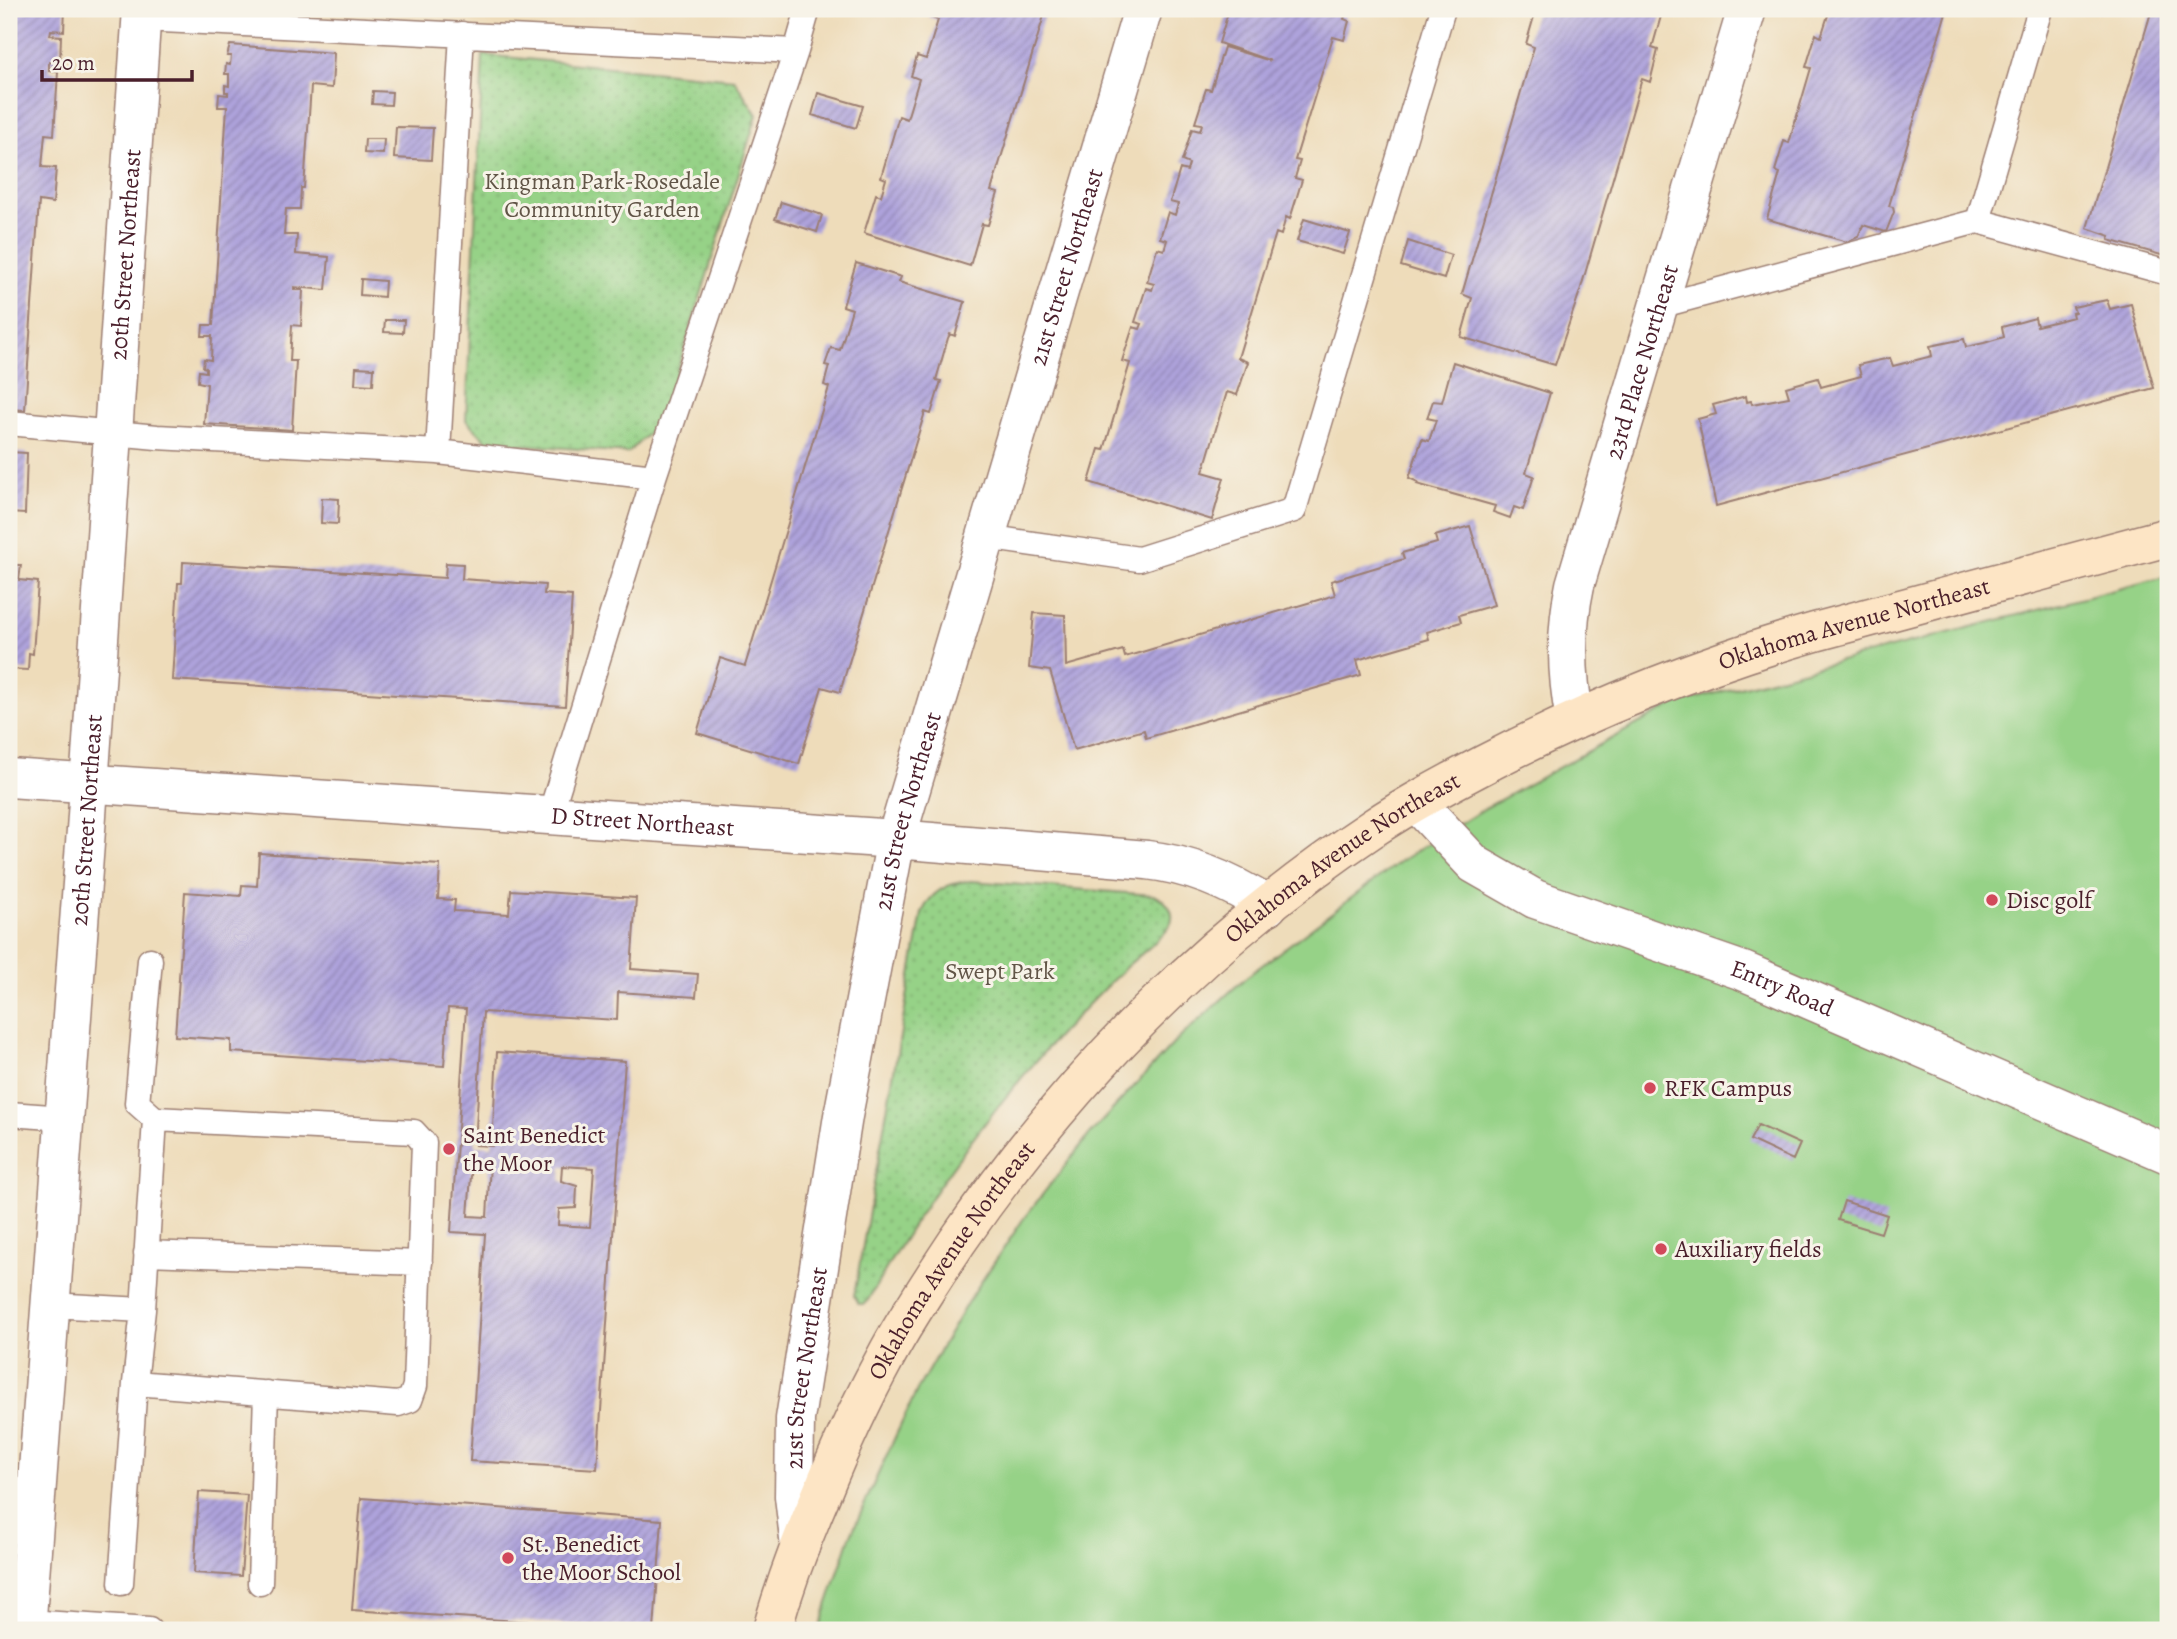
<svg xmlns="http://www.w3.org/2000/svg" width="2177" height="1639" viewBox="0 0 2177 1639" font-family="Alegreya,serif">
  <defs>
    <pattern id="park-dots" width="8" height="8" patternUnits="userSpaceOnUse" patternTransform="scale(1.75)"><rect width="8" height="8" fill="#96d287"/><path d="M2 2h.1M6 6h.1" fill="none" stroke="#83b475" stroke-width="1.8" stroke-linecap="round"/></pattern>
    <pattern id="building-hatch" width="6" height="6" patternUnits="userSpaceOnUse" patternTransform="scale(1.75)"><rect width="6" height="6" fill="#aea3dc"/><path d="M-1 1l2-2M0 6l6-6M5 7l2-2" fill="none" stroke="#9084b3"/></pattern>
  </defs>
  <rect width="100%" height="100%" fill="#f7f3e8"/>
  <filter id="ink" filterUnits="userSpaceOnUse"><feTurbulence type="fractalNoise" baseFrequency=".0143" numOctaves="2"/><feDisplacementMap in="SourceGraphic" scale="14" xChannelSelector="R" yChannelSelector="G"/><feConvolveMatrix kernelMatrix="1 2 1 2 8 2 1 2 1" color-interpolation-filters="sRGB"/></filter>
  <filter id="wash" filterUnits="userSpaceOnUse"><feTurbulence type="fractalNoise" baseFrequency=".00686" numOctaves="4" result="noise"/><feDisplacementMap in="SourceGraphic" scale="28" xChannelSelector="R" yChannelSelector="G"/><feGaussianBlur stdDeviation="1.57" result="paint"/><feColorMatrix in="noise" values="0 0 0 0 0 0 0 0 0 0 0 0 0 0 0 0 0 1.4 0 .05"/><feComposite in="paint" operator="in"/></filter>
  <g filter="url(#wash)">
    <rect width="100%" height="100%" fill="#eedcba"/>
    <path fill="#96d287" stroke="#707859" stroke-width="2" d="M 2168,576 L 2168,1630 L 819,1630 L 850,1537 L 883,1463 L 917,1390 L 967,1303 L 1024,1218 L 1090,1134 L 1174,1043 L 1245,978 L 1399,862 L 1487,807 L 1674,704 Z"/>
    <path fill="url(#park-dots)" stroke="#707859" stroke-width="2" d="M 483,55 L 734,79 L 757,115 L 662,420 L 628,453 L 488,442 L 466,420 Z
      M 971,881 L 1153,895 C 1166,899 1178,913 1169,927 C 1162,939 1137,957 1126,967 C 1100,992 1075,1018 1051,1044 C 981,1122 919,1209 868,1300 L 864,1304 L 858,1304 L 854,1296 L 922,913 C 931,891 949,882 971,881 Z"/>
    <g id="blocks">
      <path fill="url(#building-hatch)" fill-rule="evenodd" d="M 9,9 L 65,9 L 64,31 L 51,30 L 50,35 L 61,36 L 60,63 L 49,62 L 49,71 L 58,72 L 54,135 L 45,134 L 42,167 L 56,168 L 53,203 L 39,201 L 25,410 L 9,409 Z
        M 932,9 L 1046,9 L 991,191 L 998,193 L 988,225 L 982,224 L 970,266 L 864,233 L 876,194 L 881,196 L 886,179 L 881,177 L 899,116 L 907,119 L 919,79 L 911,76 L 917,56 L 926,59 L 938,20 L 929,17 Z
        M 1229,9 L 1235,11 L 1236,9 L 1347,9 L 1344,19 L 1349,21 L 1344,40 L 1333,37 L 1295,160 L 1300,161 L 1295,178 L 1302,180 L 1290,219 L 1286,217 L 1281,235 L 1276,233 L 1238,358 L 1248,362 L 1237,395 L 1227,392 L 1203,472 L 1224,478 L 1212,520 L 1089,482 L 1099,449 L 1104,450 L 1130,363 L 1122,361 L 1133,327 L 1140,329 L 1142,324 L 1135,322 L 1146,288 L 1152,290 L 1154,284 L 1147,282 L 1157,248 L 1164,250 L 1167,240 L 1160,238 L 1168,212 L 1175,215 L 1178,204 L 1170,202 L 1180,169 L 1187,171 L 1189,164 L 1182,161 L 1192,129 L 1200,131 L 1202,124 L 1195,123 L 1206,89 L 1211,90 L 1224,47 L 1271,61 L 1219,43 Z
        M 1541,9 L 1663,9 L 1652,48 L 1658,50 L 1650,82 L 1642,79 L 1641,82 L 1580,291 L 1555,365 L 1461,337 L 1472,298 L 1462,294 L 1534,47 L 1526,44 L 1535,13 L 1539,14 Z
        M 1830,9 L 1947,9 L 1889,206 L 1893,207 L 1894,212 L 1886,232 L 1863,225 L 1858,237 L 1847,242 L 1767,219 L 1780,173 L 1775,171 L 1784,141 L 1789,143 L 1811,68 L 1806,67 L 1816,34 L 1821,37 Z
        M 2152,9 L 2168,9 L 2168,257 L 2109,240 L 2110,236 L 2087,228 Z
        M 230,45 L 334,53 L 332,88 L 311,86 L 304,188 L 301,188 L 300,209 L 286,209 L 284,235 L 297,235 L 296,254 L 329,257 L 326,290 L 294,287 L 294,290 L 303,290 L 301,326 L 292,325 L 290,361 L 296,361 L 292,430 L 204,424 L 207,384 L 198,382 L 199,371 L 206,372 L 206,368 L 203,367 L 204,359 L 211,360 L 212,336 L 202,336 L 203,325 L 213,325 L 227,107 L 218,107 L 219,94 L 228,95 L 228,92 L 225,92 L 225,85 L 229,86 L 229,74 L 225,74 L 226,64 L 230,65 L 231,56 L 227,56 Z
        M 373,91 L 392,92 L 391,105 L 372,104 Z
        M 818,93 L 863,106 L 856,128 L 812,115 Z
        M 396,127 L 433,128 L 431,160 L 394,158 Z
        M 365,139 L 384,139 L 383,154 L 364,153 Z
        M 781,202 L 822,215 L 817,232 L 775,219 Z
        M 1304,219 L 1350,233 L 1343,254 L 1297,241 Z
        M 1408,241 L 1451,255 L 1444,279 L 1401,266 Z
        M 856,263 L 901,277 L 899,282 L 965,302 L 955,336 L 950,334 L 948,338 L 936,380 L 941,381 L 931,414 L 925,412 L 840,692 L 822,687 L 799,764 L 697,733 L 720,658 L 745,666 L 829,387 L 824,385 L 829,366 L 825,365 L 831,348 L 840,350 L 852,309 L 843,306 Z
        M 361,279 L 385,281 L 384,297 L 360,295 Z
        M 2107,300 L 2110,309 L 2131,304 L 2154,388 L 1716,506 L 1698,419 L 1716,414 L 1713,405 L 1746,396 L 1747,402 L 1751,401 L 1752,404 L 1789,397 L 1786,387 L 1818,378 L 1821,387 L 1861,376 L 1858,365 L 1890,358 L 1893,366 L 1932,356 L 1930,346 L 1964,339 L 1966,347 L 1984,343 L 2004,337 L 2002,327 L 2035,318 L 2037,326 L 2058,321 L 2073,317 L 2072,313 L 2075,312 L 2073,307 Z
        M 385,320 L 404,320 L 403,333 L 384,332 Z
        M 1453,362 L 1550,393 L 1526,473 L 1534,476 L 1523,510 L 1514,507 L 1510,518 L 1493,512 L 1495,506 L 1417,484 L 1418,482 L 1409,478 L 1422,439 L 1429,441 L 1436,420 L 1427,418 L 1433,401 L 1442,402 Z
        M 356,367 L 374,368 L 373,385 L 355,384 Z
        M 9,452 L 27,453 L 25,514 L 9,513 Z
        M 322,498 L 339,499 L 338,524 L 321,523 Z
        M 1470,526 L 1494,605 L 1459,615 L 1461,622 L 1427,632 L 1429,639 L 1357,660 L 1361,675 L 1146,738 L 1144,730 L 1074,750 L 1050,671 L 1029,668 L 1034,613 L 1065,615 L 1066,666 L 1123,650 L 1125,657 L 1335,595 L 1331,581 L 1404,559 L 1402,553 L 1437,543 L 1435,536 Z
        M 183,562 L 445,578 L 446,563 L 463,564 L 462,579 L 545,585 L 544,594 L 572,596 L 565,706 L 172,680 L 178,583 L 182,583 Z
        M 9,565 L 21,565 L 19,580 L 38,582 L 33,654 L 29,653 L 28,670 L 9,669 Z
        M 259,853 L 440,865 L 438,899 L 455,900 L 454,911 L 509,914 L 511,890 L 636,898 L 631,969 L 698,974 L 696,997 L 618,992 L 617,1020 L 483,1012 L 475,1145 L 492,1146 L 497,1052 L 625,1061 L 597,1469 L 470,1461 L 485,1234 L 451,1232 L 466,1009 L 448,1008 L 444,1066 L 231,1052 L 231,1040 L 175,1036 L 185,892 L 241,896 L 242,885 L 257,886 ZM 472,1162 L 490,1163 L 487,1217 L 468,1216 ZM 562,1166 L 594,1168 L 590,1227 L 558,1225 L 559,1209 L 576,1208 L 577,1186 L 561,1181 Z
        M 1758,1125 L 1800,1144 L 1793,1160 L 1750,1140 Z
        M 1844,1201 L 1887,1215 L 1881,1233 L 1838,1220 Z
        M 199,1492 L 247,1495 L 241,1576 L 194,1573 Z
        M 361,1498 L 662,1520 L 654,1630 L 352,1610 Z"/>
    </g>
  </g>
  <g filter="url(#ink)">
    <use href="#blocks" fill-opacity="0" stroke="#9c7e72" stroke-width="2"/>
    <g fill="none" stroke-linecap="round" stroke-linejoin="round">
      <g stroke="#9c7e72" stroke-width="27">
        <path id="lane" d="M 141,19 L 796,51
          M 1978,221 L 2040,9
          M 1659,306 L 1978,221 L 2168,273
          M 9,423 L 157,437 L 438,452 L 654,477
          M 438,452 L 462,34
          M 985,537 L 1139,559 L 1294,510 L 1443,9
          M 550,815 L 654,477 L 796,51 L 808,9
          M 150,960 L 137,1103 L 155,1119
          M 9,1114 L 65,1118
          M 155,1119 L 414,1132 L 424,1143 L 415,1386 L 410,1400 L 398,1404 L 135,1383 L 143,1310 Z
          M 146,1253 L 420,1263
          M 50,1305 L 143,1310
          M 121,1583 L 135,1383
          M 260,1583 L 266,1393
          M 13,1621 L 149,1630"/>
      </g>
      <g stroke="#9c7e72" stroke-width="41">
        <g id="street">
          <path id="s1" d="M 1575,719 C 1566,674 1565,631 1575,585 L 1747,9"/>
          <path id="s2" d="M 9,778 L 896,839 L 1147,860 C 1192,865 1231,882 1268,906"/>
          <path id="s3" d="M 1416,802 L 1474,864 L 1535,899 L 1743,971 L 2168,1154"/>
          <path id="s4" d="M 800,1547 L 794,1496 L 795,1419 L 843,1116 L 896,839 L 1143,9"/>
          <path id="s5" d="M 26,1630 L 86,830 L 142,9"/>
        </g>
      </g>
      <g stroke="#9c7e72" stroke-width="41">
        <g id="secondary">
          <path id="s6" d="M 772,1630 C 785,1584 802,1539 821,1495 C 840,1448 861,1402 885,1358 C 906,1318 932,1280 957,1242 C 1069,1079 1209,937 1373,828 C 1409,804 1447,784 1485,764 C 1591,709 1700,665 1815,632 L 2168,537"/>
        </g>
      </g>
      <use href="#lane" stroke="#fff" stroke-width="24"/>
      <use href="#street" stroke="#fff" stroke-width="38"/>
      <use href="#secondary" stroke="#fde5c5" stroke-width="38"/>
    </g>
  </g>
  <g fill="#d1495b" stroke="#f7f3e8" stroke-width="2.5">
    <circle cx="1992" cy="900" r="7"/>
    <circle cx="1650" cy="1088" r="7"/>
    <circle cx="449" cy="1149" r="7"/>
    <circle cx="1661" cy="1249" r="7"/>
    <circle cx="508" cy="1558" r="7"/>
  </g>
  <g text-anchor="middle" dominant-baseline="central" stroke-width="6" stroke-linejoin="round" paint-order="stroke">
    <g font-size="24" fill="#615547" stroke="#f7f3e8">
      <text x="602" y="181">Kingman Park-Rosedale<tspan x="602" dy="28">Community Garden</tspan></text>
      <text x="1000" y="971">Swept Park</text>
    </g>
    <g font-size="24" fill="#4a1f2b" stroke="#f7f3e8">
      <text stroke="none"><textPath href="#s5" startOffset="1379">20th Street Northeast</textPath></text>
      <text stroke="none"><textPath href="#s4" startOffset="1314">21st Street Northeast</textPath></text>
      <text stroke="none"><textPath href="#s1" startOffset="368">23rd Place Northeast</textPath></text>
      <text stroke="none"><textPath href="#s6" startOffset="1547">Oklahoma Avenue Northeast</textPath></text>
      <text stroke="none"><textPath href="#s4" startOffset="747">21st Street Northeast</textPath></text>
      <text stroke="none"><textPath href="#s5" startOffset="812">20th Street Northeast</textPath></text>
      <text stroke="none"><textPath href="#s2" startOffset="635">D Street Northeast</textPath></text>
      <text stroke="none"><textPath href="#s6" startOffset="980">Oklahoma Avenue Northeast</textPath></text>
      <text stroke="none"><textPath href="#s3" startOffset="418">Entry Road</textPath></text>
      <text stroke="none"><textPath href="#s6" startOffset="413">Oklahoma Avenue Northeast</textPath></text>
      <text stroke="none"><textPath href="#s4" startOffset="180">21st Street Northeast</textPath></text>
    </g>
    <g font-size="24" fill="#4a1f2b" stroke="#f7f3e8" text-anchor="start">
      <text x="2006" y="900">Disc golf</text>
      <text x="1664" y="1088">RFK Campus</text>
      <text x="463" y="1135">Saint Benedict<tspan x="463" dy="28">the Moor</tspan></text>
      <text x="1675" y="1249">Auxiliary fields</text>
      <text x="522" y="1544">St. Benedict<tspan x="522" dy="28">the Moor School</tspan></text>
    </g>
  </g>
  <rect width="2177" height="1639" fill="none" stroke="#f7f3e8" stroke-width="35"/>
  <path d="M42 70v10h150v-10" fill="none" stroke="#4a1f2b" stroke-width="3.5"/>
  <text x="52" y="70" font-size="21" fill="#4a1f2b" stroke="#f7f3e8" stroke-width="5" paint-order="stroke">20 m</text>
</svg>
